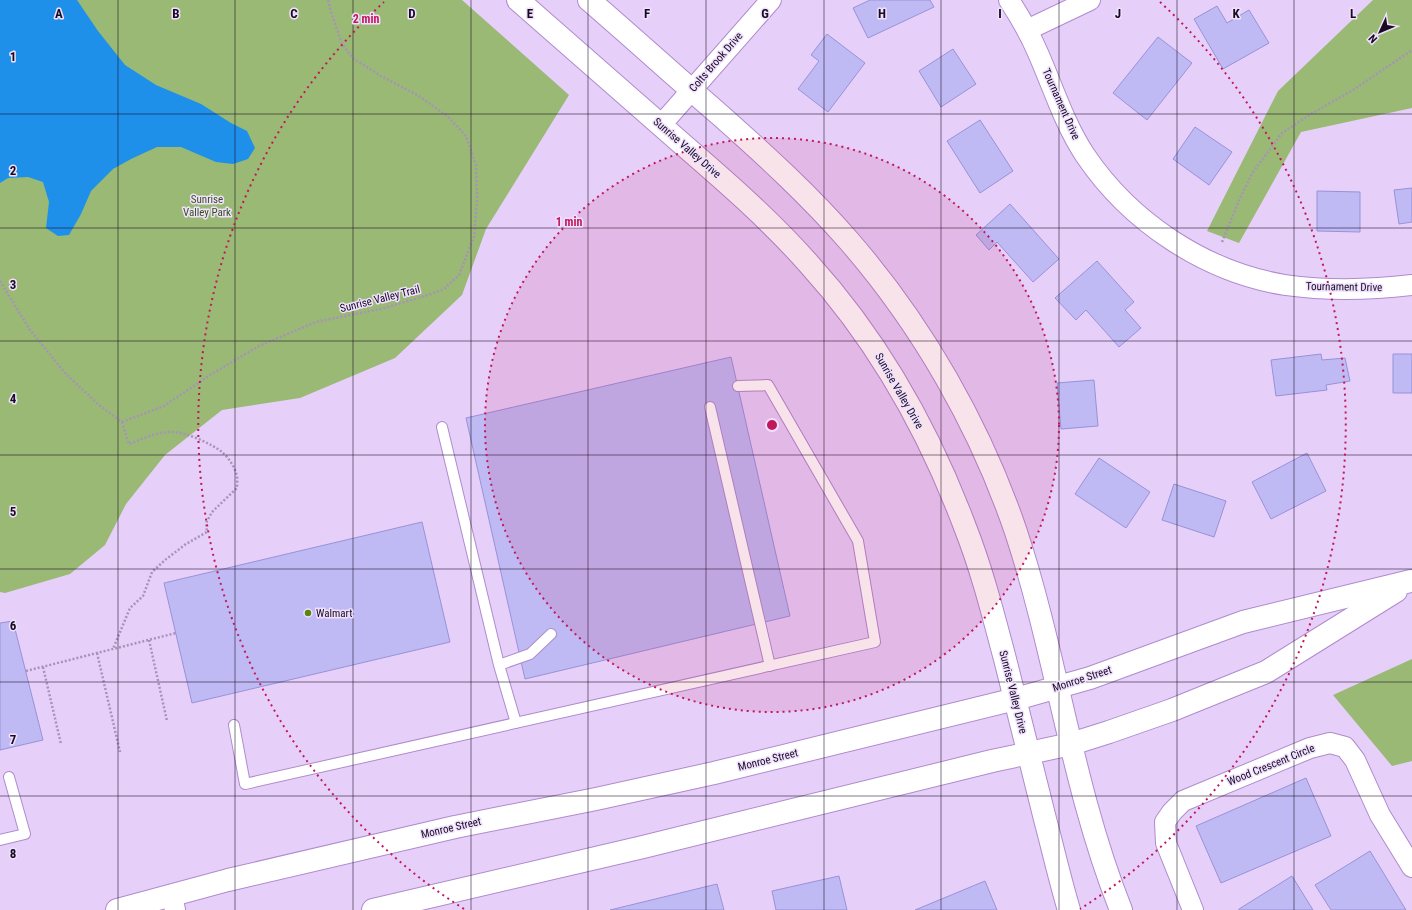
<svg xmlns="http://www.w3.org/2000/svg" width="1412" height="910" viewBox="0 0 1412 910" font-family="'Roboto Condensed',sans-serif">
  <rect width="100%" height="100%" fill="#e6d0fa"/>
  <path fill="#99b974" d="M 0,0 L 462,0 L 569,95 L 486,229 L 462,295 L 395,358 L 300,398 L 222,410 L 165,455 L 126,504 L 105,545 L 70,574 L 5,593 L 0,592 Z
    M 1373,0 L 1412,0 L 1412,108 L 1301,132 L 1239,243 L 1207,231 L 1278,91 Z
    M 1412,659 L 1412,761 L 1392,766 L 1333,695 Z"/>
  <path fill="#1e90ea" d="M 0,0 L 77,0 L 98,31 L 125,65 L 156,85 L 201,104 L 231,123 L 247,131 L 255,148 L 248,159 L 233,164 L 216,162 L 181,147 L 157,147 L 131,159 L 113,169 L 91,191 L 81,214 L 69,235 L 58,236 L 46,228 L 49,202 L 43,182 L 28,177 L 8,178 L 0,183 Z"/>
  <path fill="#c0baf4" stroke="#9991d7" d="M 870,0 L 930,0 L 934,7 L 868,38 L 853,8 Z
    M 1217,6 L 1227,23 L 1249,10 L 1269,43 L 1223,69 L 1194,19 Z
    M 827,34 L 865,63 L 828,112 L 798,89 L 819,61 L 811,55 Z
    M 1158,37 L 1192,63 L 1147,120 L 1113,93 Z
    M 953,49 L 976,84 L 941,107 L 919,71 Z
    M 980,120 L 1013,171 L 980,193 L 947,141 Z
    M 1195,127 L 1232,152 L 1209,185 L 1173,159 Z
    M 1412,188 L 1412,222 L 1399,224 L 1394,190 Z
    M 1317,191 L 1360,192 L 1360,232 L 1317,231 Z
    M 1010,204 L 1059,259 L 1033,282 L 997,242 L 989,250 L 976,235 Z
    M 1097,261 L 1134,302 L 1125,310 L 1141,328 L 1119,347 L 1086,310 L 1076,320 L 1055,298 Z
    M 1321,354 L 1322,360 L 1345,358 L 1350,381 L 1326,385 L 1327,390 L 1276,396 L 1271,360 Z
    M 1393,354 L 1412,354 L 1412,393 L 1393,393 Z
    M 731,357 L 790,616 L 525,679 L 466,418 Z
    M 1094,380 L 1098,426 L 1061,429 L 1057,383 Z
    M 1307,453 L 1326,491 L 1271,519 L 1252,482 Z
    M 1099,458 L 1150,492 L 1126,528 L 1075,494 Z
    M 1174,484 L 1226,501 L 1214,537 L 1162,520 Z
    M 422,522 L 450,642 L 192,703 L 164,583 Z
    M 13,621 L 43,740 L 0,750 L 0,623 Z
    M 1306,778 L 1331,836 L 1221,883 L 1196,826 Z
    M 1370,851 L 1406,910 L 1331,910 L 1315,885 Z
    M 839,876 L 847,910 L 776,910 L 772,891 Z
    M 1292,876 L 1313,910 L 1239,910 L 1239,909 Z
    M 985,881 L 997,910 L 915,910 Z
    M 717,884 L 724,910 L 610,910 Z"/>
  <g fill="none" stroke-linecap="round" stroke-linejoin="round">
    <g stroke="#af8bcd" stroke-width="12">
      <path id="service" d="M 710,407 L 770,666
        M 442,427 L 499,665 L 516,723
        M 499,665 L 530,654 L 551,634
        M 234,725 L 245,784 L 875,642 L 858,541 L 768,385 L 738,386
        M 0,840 L 25,834 L 9,777"/>
    </g>
    <g stroke="#af8bcd" stroke-width="22">
      <path id="minor" d="M 1009,0 C 1020,17 1030,34 1038,53 C 1053,87 1064,123 1085,155 C 1130,222 1205,272 1285,285 C 1327,291 1370,290 1412,285
        M 1027,30 L 1090,0
        M 661,125 L 771,0
        M 172,895 L 175,910
        M 1193,910 L 1166,843 L 1165,822 L 1172,812 L 1183,801 L 1310,748 L 1330,743 L 1345,747 L 1355,760 L 1380,815 L 1412,867"/>
    </g>
    <g stroke="#af8bcd" stroke-width="24">
      <path id="secondary" d="M 518,0 C 572,47 626,94 680,142 C 724,180 769,219 808,263 C 877,339 929,431 965,527 C 982,570 993,614 1005,659 C 1018,712 1032,766 1045,819 C 1053,849 1060,880 1069,910
        M 589,0 C 633,38 676,77 720,115 C 765,155 809,195 849,241 C 922,325 980,426 1016,532 C 1057,656 1072,788 1121,910
        M 117,910 L 228,880 L 455,827 L 596,799 L 714,773 L 1016,699 L 1090,678 L 1243,622 L 1411,581
        M 373,910 L 643,847 L 992,761 L 1071,744 L 1109,732 L 1172,710 L 1266,672 L 1396,591"/>
    </g>
    <path stroke="#a793b8" stroke-width="2.5" stroke-dasharray="2 2" stroke-linecap="butt" d="M 1222,242 L 1240,198 L 1253,172 L 1282,133 L 1311,114 L 1353,90 L 1412,50
      M 0,281 L 30,330 L 65,373 L 99,405 L 122,422 L 129,444 C 142,439 156,432 171,432 C 184,431 212,444 222,452 C 228,457 234,466 236,473 C 238,477 237,483 237,488 L 212,512 L 206,523 L 207,532 L 186,544 L 165,560 L 152,572 L 143,596 L 130,608 L 113,649
      M 122,422 L 164,406 L 210,375 L 259,346 L 316,322 L 385,308 L 428,295 L 444,289 L 459,275 L 474,237 L 477,199 L 476,165 L 466,136 L 448,117 L 419,96 L 381,76 L 354,59 L 342,44 L 331,12 L 328,0
      M 149,640 L 167,721
      M 97,653 L 120,752
      M 43,667 L 61,744
      M 26,671 L 176,633"/>
    <use href="#service" stroke="#fff" stroke-width="10"/>
    <use href="#minor" stroke="#fff" stroke-width="20"/>
    <use href="#secondary" stroke="#fff" stroke-width="22"/>
  </g>
  <path fill="none" stroke="#180a22" stroke-width="1" stroke-opacity="0.55" d="M 118,0 L 118,910M 235,0 L 235,910M 353,0 L 353,910M 471,0 L 471,910M 588,0 L 588,910M 706,0 L 706,910M 824,0 L 824,910M 941,0 L 941,910M 1059,0 L 1059,910M 1177,0 L 1177,910M 1294,0 L 1294,910M 0,114 L 1412,114M 0,228 L 1412,228M 0,341 L 1412,341M 0,455 L 1412,455M 0,569 L 1412,569M 0,682 L 1412,682M 0,796 L 1412,796"/>
  <circle cx="772" cy="425" r="287" fill="#c2185b" fill-opacity=".12"/>
  <g fill="none" stroke="#c2185b" stroke-width="2" stroke-dasharray="2 4">
    <circle cx="772" cy="425" r="287"/>
    <path d="M464 909A574 574 0 0 1 384 2M1160 2A574 574 0 0 1 1080 909"/>
  </g>
  <circle fill="#5c8510" stroke="#efe1fd" stroke-width="1.5" cx="308" cy="613" r="4"/>
  <g text-anchor="middle" dominant-baseline="central" stroke-width="3" stroke-linejoin="round" paint-order="stroke">
    <g font-size="11" fill="#180a22" stroke="#efe1fd">
      <text transform="translate(716 62) rotate(-49)">Colts Brook Drive</text>
      <text transform="translate(1061 104) rotate(66)">Tournament Drive</text>
      <text transform="translate(687 148) rotate(41)">Sunrise Valley Drive</text>
      <text transform="translate(1344 287) rotate(1)">Tournament Drive</text>
      <text transform="translate(380 299) rotate(-14)">Sunrise Valley Trail</text>
      <text transform="translate(899 391) rotate(60)">Sunrise Valley Drive</text>
      <text transform="translate(1082 679) rotate(-18)">Monroe Street</text>
      <text transform="translate(1013 692) rotate(76)">Sunrise Valley Drive</text>
      <text transform="translate(768 760) rotate(-14)">Monroe Street</text>
      <text transform="translate(1271 765) rotate(-22)">Wood Crescent Circle</text>
      <text transform="translate(451 828) rotate(-13)">Monroe Street</text>
    </g>
    <g font-size="11" fill="#394e1d" stroke="#efe1fd">
      <text x="207" y="199">Sunrise<tspan x="207" dy="13">Valley Park</tspan></text>
    </g>
    <g font-size="11" fill="#180a22" stroke="#efe1fd" text-anchor="start">
      <text x="316" y="613">Walmart</text>
    </g>
  </g>
  <g font-size="13" text-anchor="middle" font-weight="bold" fill="#180a22" stroke="#efe1fd" stroke-width="3" stroke-linejoin="round" paint-order="stroke">
    <text x="59" y="18">A</text>
    <text x="176" y="18">B</text>
    <text x="294" y="18">C</text>
    <text x="412" y="18">D</text>
    <text x="530" y="18">E</text>
    <text x="647" y="18">F</text>
    <text x="765" y="18">G</text>
    <text x="882" y="18">H</text>
    <text x="1000" y="18">I</text>
    <text x="1118" y="18">J</text>
    <text x="1236" y="18">K</text>
    <text x="1353" y="18">L</text>
    <text x="13" y="61">1</text>
    <text x="13" y="175">2</text>
    <text x="13" y="289">3</text>
    <text x="13" y="403">4</text>
    <text x="13" y="516">5</text>
    <text x="13" y="630">6</text>
    <text x="13" y="744">7</text>
    <text x="13" y="858">8</text>
  </g>
  <circle cx="772" cy="425" r="6" fill="#c2185b" stroke="#efe1fd" stroke-width="2"/>
  <g font-size="12" text-anchor="middle" font-weight="bold" fill="#c2185b" stroke="#efe1fd" stroke-width="3" stroke-linejoin="round" paint-order="stroke">
    <text x="366" y="23">2 min</text>
    <text x="569" y="226">1 min</text>
  </g>
  <g transform="translate(1380 32) rotate(226)" stroke="#efe1fd" stroke-width="3" paint-order="stroke">
  <path d="M0-3L7 15L0 10L-7 15Z" fill="#180a22"/>
  <text y="-6" font-size="11" font-weight="bold" text-anchor="middle" fill="#180a22">N</text>
  </g>
</svg>
